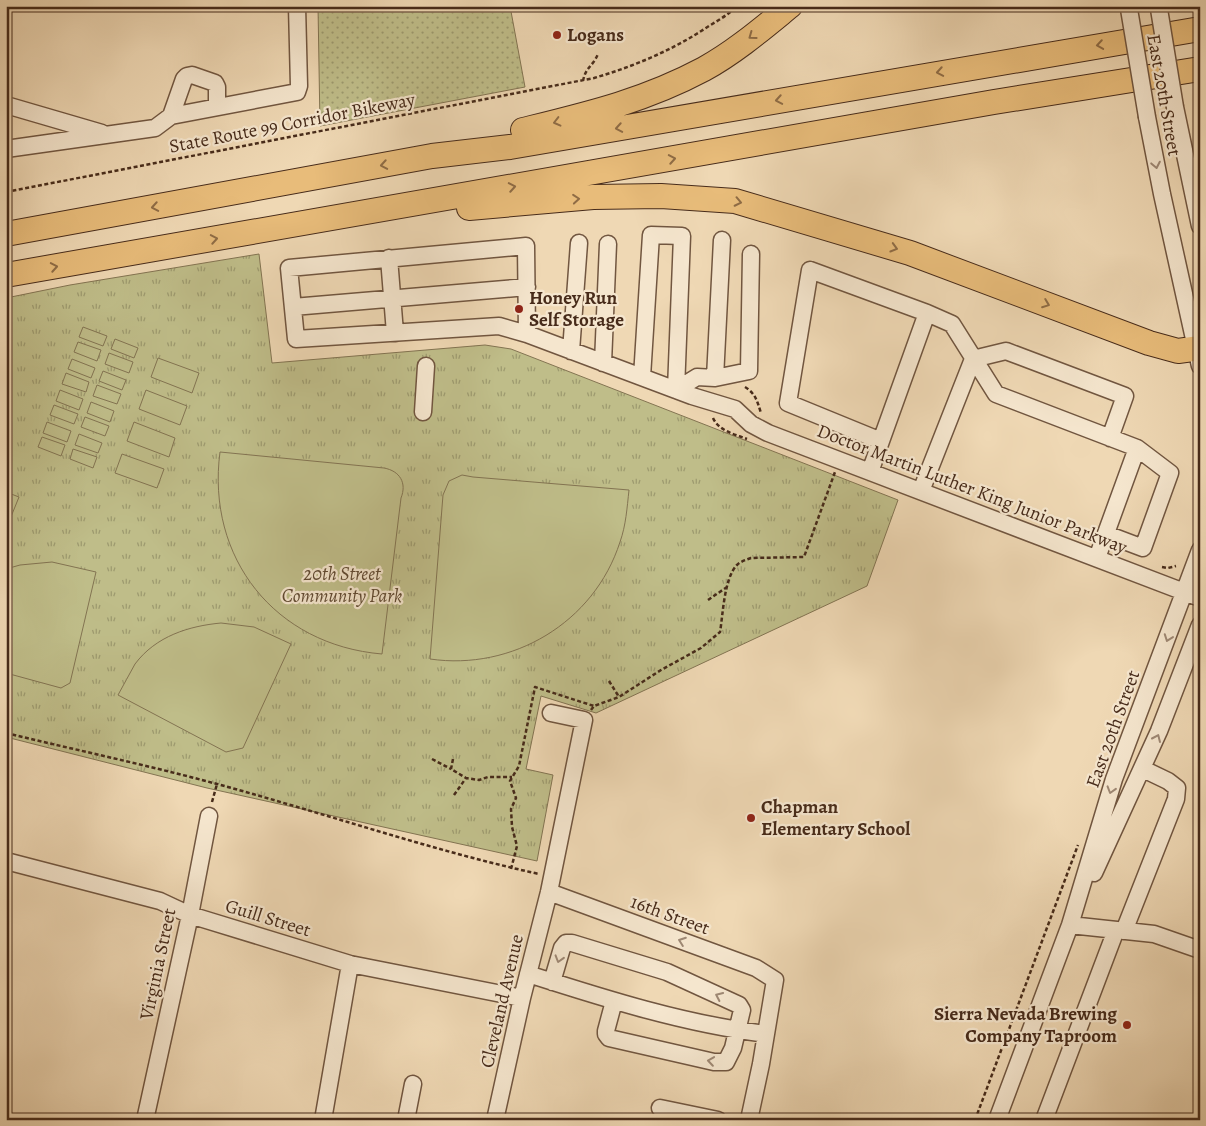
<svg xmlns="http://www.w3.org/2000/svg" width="1206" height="1126" viewBox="0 0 1206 1126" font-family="Alegreya,serif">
  <defs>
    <pattern id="grass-dots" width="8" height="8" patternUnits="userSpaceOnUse" patternTransform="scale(1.25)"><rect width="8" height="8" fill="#bfbd89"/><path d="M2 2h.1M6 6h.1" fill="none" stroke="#9d9a6f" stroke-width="1.8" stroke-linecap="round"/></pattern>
    <pattern id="park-tufts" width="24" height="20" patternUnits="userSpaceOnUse" patternTransform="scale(1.25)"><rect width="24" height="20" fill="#bfbd89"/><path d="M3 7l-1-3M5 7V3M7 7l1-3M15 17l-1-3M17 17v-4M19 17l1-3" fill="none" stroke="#9d9a6f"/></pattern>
  </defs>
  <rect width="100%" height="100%" fill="#efd8b4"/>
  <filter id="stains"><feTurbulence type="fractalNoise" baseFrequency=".004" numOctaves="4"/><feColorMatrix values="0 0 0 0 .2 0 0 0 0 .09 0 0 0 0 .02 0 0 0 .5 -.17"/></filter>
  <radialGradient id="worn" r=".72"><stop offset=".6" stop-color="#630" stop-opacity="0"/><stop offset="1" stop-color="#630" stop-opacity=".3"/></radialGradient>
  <path fill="url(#grass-dots)" stroke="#837452" d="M 318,6 L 510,6 L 525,87 L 320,126 Z"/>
  <path fill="url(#park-tufts)" stroke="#837452" d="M 259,254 L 272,363 L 485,345 L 511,349 L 898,500 L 867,586 L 596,713 L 541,696 L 526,769 L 553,775 L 537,861 L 207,788 L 6,737 L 6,298 L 70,285 Z"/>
  <path fill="#bfbd89" stroke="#837452" d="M 83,327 L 107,336 L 103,346 L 79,337 Z
    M 115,339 L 138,348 L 134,358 L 111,349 Z
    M 78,342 L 101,350 L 97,361 L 74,352 Z
    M 109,353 L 133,362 L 129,373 L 105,364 Z
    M 158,358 L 199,373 L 192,393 L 151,377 Z
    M 72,359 L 95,368 L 91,378 L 68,369 Z
    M 103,371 L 126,380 L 122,390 L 99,381 Z
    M 66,373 L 89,382 L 86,392 L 62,384 Z
    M 97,385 L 121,394 L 117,404 L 93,396 Z
    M 60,390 L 83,399 L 79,410 L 56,401 Z
    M 146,390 L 187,406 L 180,425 L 139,409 Z
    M 91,402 L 114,411 L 110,422 L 87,413 Z
    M 54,405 L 78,414 L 74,424 L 50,415 Z
    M 85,417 L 109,426 L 105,436 L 81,427 Z
    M 47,422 L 71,431 L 67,442 L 43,433 Z
    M 134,422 L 175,438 L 169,457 L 127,441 Z
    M 79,434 L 102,443 L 98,453 L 75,445 Z
    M 42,437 L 65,445 L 61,456 L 38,447 Z
    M 73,449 L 97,457 L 93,468 L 70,459 Z
    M 220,452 L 384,468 C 400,471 407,483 401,498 L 382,654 C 275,645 206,558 220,452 Z
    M 122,454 L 164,469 L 157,488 L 115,473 Z
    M 462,475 L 473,477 L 629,490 C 627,508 626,525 620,542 C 594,623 512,671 430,659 L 443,495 L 449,481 Z
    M 6,492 L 19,497 L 6,529 Z
    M 52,562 L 96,572 L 70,683 L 61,688 L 6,673 L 6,569 L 20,565 Z
    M 221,623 L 254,627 L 291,644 L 243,748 L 226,752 L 118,695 C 124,685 129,674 135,664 C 156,636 189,626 221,623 Z"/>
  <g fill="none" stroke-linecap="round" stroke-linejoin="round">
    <g stroke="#715640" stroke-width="19">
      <path id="minor" d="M 6,105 L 102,133
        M 1175,107 L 1200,226
        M 171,116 L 184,79 L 187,76 L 192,75 L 215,83 L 217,87 L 217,107
        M 1147,117 L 1162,194 L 1200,366
        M 6,149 L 155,128 L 171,116 L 297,92 L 299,86 L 297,6
        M 389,258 L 395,333
        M 293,307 L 527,287
        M 527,334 L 499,326 L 296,339 L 289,268 L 526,246 L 527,334 L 692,396 L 735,409 L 751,424 L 768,433 L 1200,598
        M 571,351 L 579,243
        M 973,359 L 1006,351 L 1125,396 L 1110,438
        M 603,363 L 608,244
        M 642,377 L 651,235 L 682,236 L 676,390
        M 715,378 L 749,371 L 751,254
        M 676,390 L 697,377 L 715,378 L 722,240
        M 423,412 L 426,366
        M 881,441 L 927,313
        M 870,472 L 881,441 L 788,403 L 810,270 L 927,313 L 952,324 L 996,394 L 1137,448 L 1170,473 L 1143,548 L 1106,534
        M 921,491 L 973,359
        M 1097,558 L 1137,448
        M 6,861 L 160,901 L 190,915 L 350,964 L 522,998
        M 1094,873 L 1159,731 L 1200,625
        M 549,892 L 756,968 L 775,980 L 761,1064 L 749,1120
        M 1070,925 L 1154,934 L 1200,950
        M 1124,931 L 1176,799 L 1177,788 L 1168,781 L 1143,769
        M 528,974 C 606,999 685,1024 766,1034
        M 552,982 L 562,948 L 566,943 L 572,943 L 667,972 L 739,1005 L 742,1010 L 733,1048 L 726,1062 L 714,1062 L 609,1038 L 606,1034 L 606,1031 L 614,1001
        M 660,1108 L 718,1120
        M 145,1120 L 190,915 L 209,816
        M 323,1120 L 350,964
        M 406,1120 L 413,1084
        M 495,1120 L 522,998 L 549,892 L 584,720 L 551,713
        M 997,1120 L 1070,925 L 1114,779 L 1200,550
        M 1044,1120 L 1116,930"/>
    </g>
    <g stroke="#472b1a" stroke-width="26">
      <path id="highway" d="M 523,130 C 588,114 644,101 704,69 C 735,52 763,28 790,6
        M 469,208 L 593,197 L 661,196 L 735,201 L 910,253 L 1149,343 L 1178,351 L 1200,348
        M 6,234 L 432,156 L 510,147 L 1200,29
        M 6,275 L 994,102 L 1200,69"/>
    </g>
    <path stroke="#472b1a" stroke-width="2.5" stroke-dasharray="4 2.5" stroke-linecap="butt" d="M 583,81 C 586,66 592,68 598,54
      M 6,192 L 594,78 C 635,66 673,50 709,26 C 719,20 729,14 737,6
      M 745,387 C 756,394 757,401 761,413
      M 713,418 C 719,431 734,434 747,439
      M 1162,567 L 1168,568 L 1176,566
      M 708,600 L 727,587
      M 609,681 L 619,697
      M 591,710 L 594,706 L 619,697 L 661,670 L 701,648 L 720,632 C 723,615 724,578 737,565 C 741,561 746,560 751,558 L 804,557 L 835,472
      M 6,733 C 76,750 147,765 217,784 C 324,813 430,850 539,874
      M 432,759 L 451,769
      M 453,759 L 451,769 L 466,778
      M 454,795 L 466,778 L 479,780 L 488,777 L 512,777
      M 212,802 L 217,784
      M 511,869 L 517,846 L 512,827 L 511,809 L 516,798 L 510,781 L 519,766 L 535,687 L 594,706
      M 975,1120 L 1078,845"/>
    <use href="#minor" stroke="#f5e6ce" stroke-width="16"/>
    <use href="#highway" stroke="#e8bc7a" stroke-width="24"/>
    <g stroke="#715640" stroke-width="19" stroke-linecap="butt">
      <path id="minor-bridge" d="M 1129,9 L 1147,117
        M 1159,9 L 1175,107"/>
    </g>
    <use href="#minor-bridge" stroke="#f5e6ce" stroke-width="16"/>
  </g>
  <defs><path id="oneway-chevron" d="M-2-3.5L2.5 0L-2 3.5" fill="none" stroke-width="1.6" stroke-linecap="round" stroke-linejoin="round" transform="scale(1.25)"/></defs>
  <g stroke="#8f6c45">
    <use href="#oneway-chevron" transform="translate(752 36) rotate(144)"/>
    <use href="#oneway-chevron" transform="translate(1100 45) rotate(171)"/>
    <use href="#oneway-chevron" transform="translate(940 72) rotate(170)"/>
    <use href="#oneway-chevron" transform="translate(779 100) rotate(170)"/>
    <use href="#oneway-chevron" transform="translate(557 122) rotate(166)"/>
    <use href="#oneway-chevron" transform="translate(619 128) rotate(170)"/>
    <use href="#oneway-chevron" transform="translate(672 159) rotate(-10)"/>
    <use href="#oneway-chevron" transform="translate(384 165) rotate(170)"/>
    <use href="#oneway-chevron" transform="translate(512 187) rotate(-10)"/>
    <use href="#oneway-chevron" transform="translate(576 199) rotate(-5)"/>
    <use href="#oneway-chevron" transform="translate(738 202) rotate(12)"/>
    <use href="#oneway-chevron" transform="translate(155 207) rotate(170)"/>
    <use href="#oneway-chevron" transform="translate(214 239) rotate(-10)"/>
    <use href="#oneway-chevron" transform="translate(894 248) rotate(16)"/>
    <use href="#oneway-chevron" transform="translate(54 267) rotate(-10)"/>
    <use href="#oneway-chevron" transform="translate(1046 304) rotate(21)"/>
  </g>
  <g stroke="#9e8874">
    <use href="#oneway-chevron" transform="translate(1156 165) rotate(79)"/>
    <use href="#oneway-chevron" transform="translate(1168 638) rotate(110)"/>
    <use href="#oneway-chevron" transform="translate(1157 738) rotate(-66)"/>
    <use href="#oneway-chevron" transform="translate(1111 790) rotate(107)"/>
    <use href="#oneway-chevron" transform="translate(682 941) rotate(-160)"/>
    <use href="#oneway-chevron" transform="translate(559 959) rotate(107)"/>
    <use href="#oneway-chevron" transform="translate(719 996) rotate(-155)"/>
    <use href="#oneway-chevron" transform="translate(711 1061) rotate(-172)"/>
  </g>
  <g fill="#8f2418" stroke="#f5e6ce" stroke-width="2">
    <circle cx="557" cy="35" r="5"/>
    <circle cx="519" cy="309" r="5"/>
    <circle cx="751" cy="818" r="5"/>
    <circle cx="1127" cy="1025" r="5"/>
  </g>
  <g text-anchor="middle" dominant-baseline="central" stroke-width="4.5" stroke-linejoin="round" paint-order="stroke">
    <g font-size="19" font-weight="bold" fill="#472b1a" stroke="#f5e6ce" text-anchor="start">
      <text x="567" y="35">Logans</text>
      <text x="529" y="298">Honey Run<tspan x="529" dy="22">Self Storage</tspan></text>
      <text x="761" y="807">Chapman<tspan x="761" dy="22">Elementary School</tspan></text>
      <text x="1117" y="1014" text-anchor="end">Sierra Nevada Brewing<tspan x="1117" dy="22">Company Taproom</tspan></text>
    </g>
    <g font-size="19" fill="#472b1a" stroke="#f5e6ce">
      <text transform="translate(1164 95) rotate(80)">East 20th Street</text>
      <text transform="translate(292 123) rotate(-11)">State Route 99 Corridor Bikeway</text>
      <text transform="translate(972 489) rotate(21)">Doctor Martin Luther King Junior Parkway</text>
      <text transform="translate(1113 729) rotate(-70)">East 20th Street</text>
      <text transform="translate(670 915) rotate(20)">16th Street</text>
      <text transform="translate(268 918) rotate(17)">Guill Street</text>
      <text transform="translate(158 964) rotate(-78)">Virginia Street</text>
      <text transform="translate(502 1001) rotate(-77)">Cleveland Avenue</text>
    </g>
    <g font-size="19" font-style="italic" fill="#5f4830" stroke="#f5e6ce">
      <text x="342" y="574">20th Street<tspan x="342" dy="22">Community Park</tspan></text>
    </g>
  </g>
  <rect width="1206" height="1126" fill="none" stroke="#efd8b4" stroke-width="25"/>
  <rect x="8" y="8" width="1191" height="1111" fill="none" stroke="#472b1a" stroke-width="2.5"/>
  <rect x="12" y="12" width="1181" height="1101" fill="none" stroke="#472b1a"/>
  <rect width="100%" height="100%" filter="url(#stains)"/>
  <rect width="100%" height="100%" fill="url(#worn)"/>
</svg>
